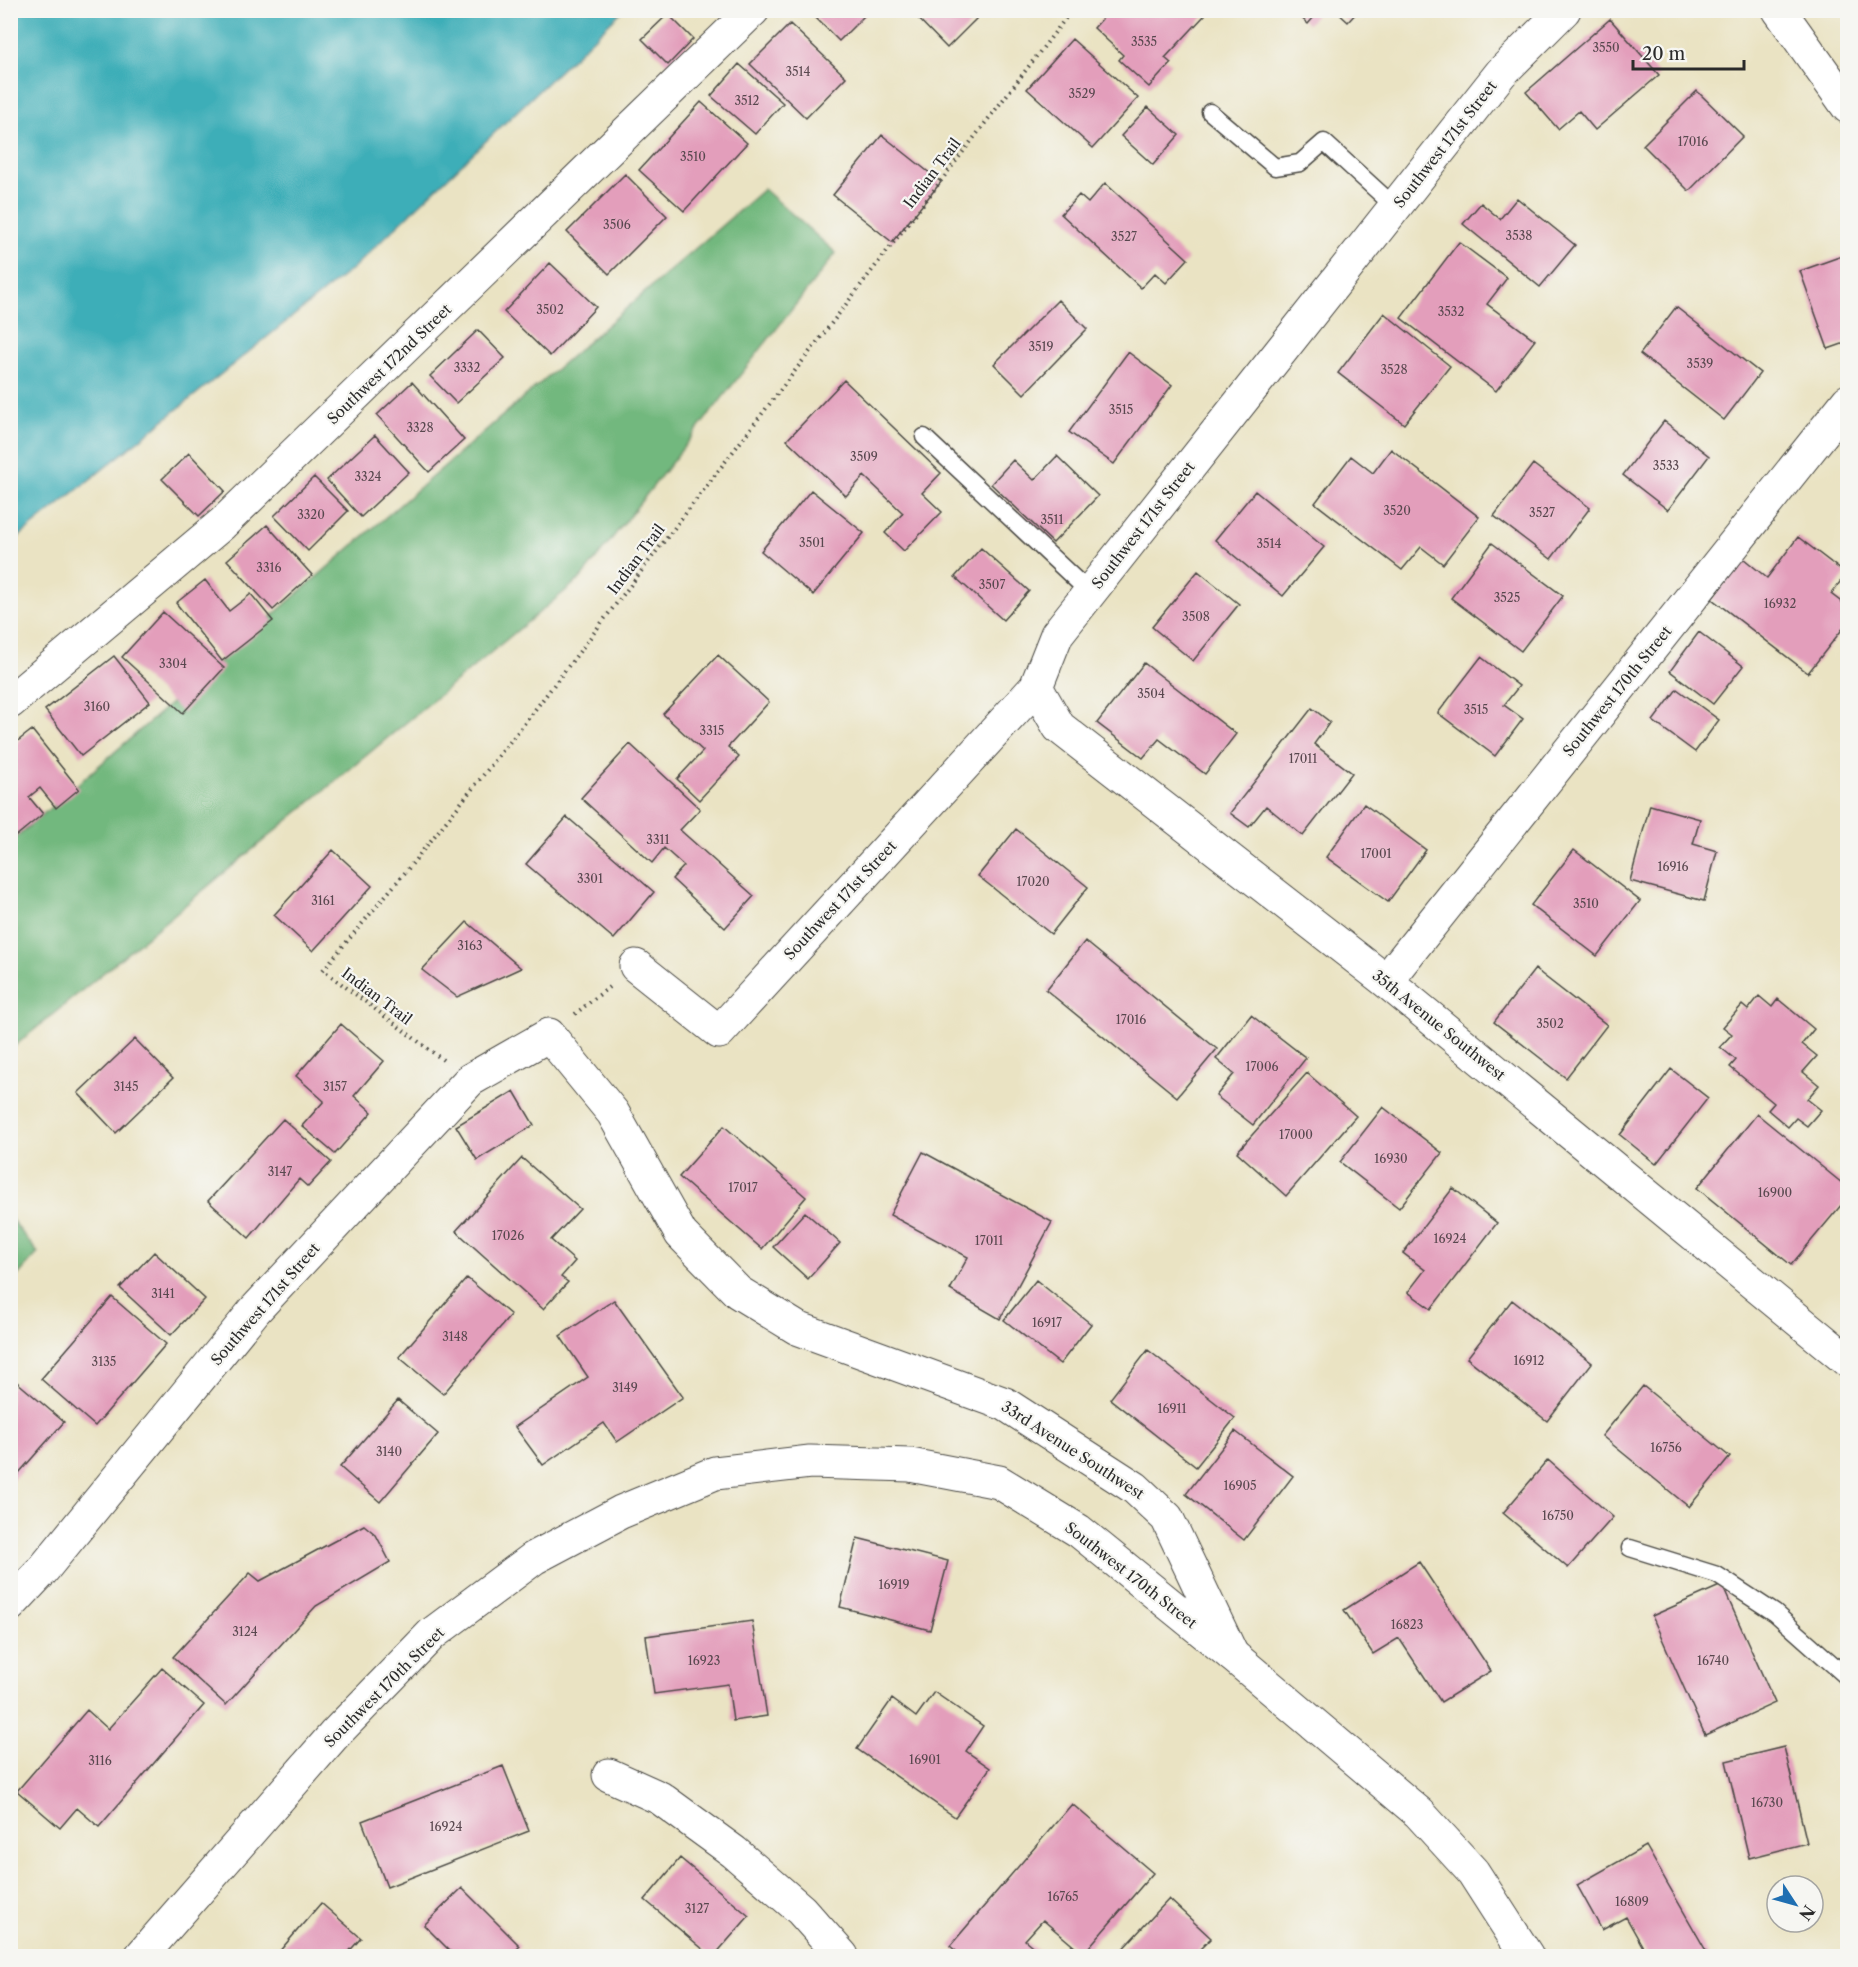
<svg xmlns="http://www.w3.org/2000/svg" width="1858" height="1967" viewBox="0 0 1858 1967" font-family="'Libre Caslon Text',serif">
  <rect width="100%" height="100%" fill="#f6f6f2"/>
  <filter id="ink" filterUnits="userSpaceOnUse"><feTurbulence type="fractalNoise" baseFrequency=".0167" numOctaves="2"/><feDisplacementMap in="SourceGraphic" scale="12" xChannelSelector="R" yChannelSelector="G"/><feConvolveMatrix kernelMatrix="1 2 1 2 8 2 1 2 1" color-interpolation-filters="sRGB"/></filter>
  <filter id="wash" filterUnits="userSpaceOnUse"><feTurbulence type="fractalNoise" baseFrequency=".008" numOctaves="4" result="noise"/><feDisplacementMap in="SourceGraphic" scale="24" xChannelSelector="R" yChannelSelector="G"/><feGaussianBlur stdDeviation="1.35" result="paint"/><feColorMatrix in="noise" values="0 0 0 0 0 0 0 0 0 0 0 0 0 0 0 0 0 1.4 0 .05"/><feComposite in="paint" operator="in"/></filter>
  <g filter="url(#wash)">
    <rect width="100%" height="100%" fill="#eae3c3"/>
    <path fill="#72b87e" stroke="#4e7254" stroke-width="1.5" d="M 764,189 L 836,253 L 581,578 L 11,1049 L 11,842 Z
      M 11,1219 L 38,1253 L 11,1283 L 10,1283 Z"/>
    <path fill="#3daeb8" stroke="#346c72" stroke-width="1.5" d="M 11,10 L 622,10 L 622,11 L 353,268 L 11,543 Z"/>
    <g id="blocks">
      <path fill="#e39ebb" d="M 808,10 L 870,10 L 839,41 Z
        M 910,10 L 976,10 L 980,15 L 947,48 Z
        M 1110,10 L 1201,10 L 1205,15 L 1165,58 L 1171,63 L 1149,87 L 1119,60 L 1123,55 L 1094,28 Z
        M 1293,10 L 1320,10 L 1308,24 Z
        M 1335,10 L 1359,10 L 1348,22 Z
        M 668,14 L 693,39 L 668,65 L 642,39 Z
        M 1610,19 L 1659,75 L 1595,130 L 1579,111 L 1558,129 L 1526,92 Z
        M 790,24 L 846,77 L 806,118 L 750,64 Z
        M 1072,39 L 1138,98 L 1093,148 L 1027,89 Z
        M 739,64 L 783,103 L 755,134 L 711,96 Z
        M 1697,91 L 1743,136 L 1689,191 L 1643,145 Z
        M 701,102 L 747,143 L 684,211 L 639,170 Z
        M 1148,107 L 1179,135 L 1153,165 L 1121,136 Z
        M 882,135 L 941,182 L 892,242 L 833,195 Z
        M 625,174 L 667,216 L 609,274 L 567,232 Z
        M 1105,183 L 1188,259 L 1166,283 L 1155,273 L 1141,288 L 1061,214 L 1079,195 L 1088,203 Z
        M 1517,198 L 1575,245 L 1540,287 L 1463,224 L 1481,203 L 1500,219 Z
        M 1459,242 L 1507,278 L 1487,304 L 1535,340 L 1496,391 L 1401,318 Z
        M 1842,256 L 1848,271 L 1848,342 L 1828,349 L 1800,271 Z
        M 550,263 L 596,307 L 550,356 L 504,312 Z
        M 1058,300 L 1087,329 L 1024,394 L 994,364 Z
        M 1676,307 L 1760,373 L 1724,420 L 1640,354 Z
        M 1384,313 L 1450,366 L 1404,424 L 1338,373 Z
        M 478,330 L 505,358 L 456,403 L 430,376 Z
        M 1128,352 L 1172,385 L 1114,464 L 1069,432 Z
        M 844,380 L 941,473 L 922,493 L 942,512 L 904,551 L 885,533 L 903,513 L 864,476 L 846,496 L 787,440 Z
        M 412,382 L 464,440 L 429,472 L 377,415 Z
        M 1664,421 L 1709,456 L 1668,510 L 1623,475 Z
        M 375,435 L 409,472 L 361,517 L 327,480 Z
        M 1391,449 L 1479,517 L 1443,564 L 1421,547 L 1402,570 L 1315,503 L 1351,456 L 1373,473 Z
        M 189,453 L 225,491 L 199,516 L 162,479 Z
        M 1057,456 L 1098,496 L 1053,543 L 991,484 L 1013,460 L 1034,480 Z
        M 1533,464 L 1590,508 L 1551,559 L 1494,516 Z
        M 314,477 L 348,511 L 308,551 L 274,516 Z
        M 811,490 L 864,533 L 813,595 L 761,551 Z
        M 1255,491 L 1324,547 L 1283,596 L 1215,540 Z
        M 267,525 L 312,575 L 273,610 L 227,560 Z
        M 1798,537 L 1846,574 L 1831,594 L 1848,607 L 1848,622 L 1808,673 L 1712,599 L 1743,558 L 1767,578 Z
        M 1492,543 L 1563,596 L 1521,651 L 1451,598 Z
        M 981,548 L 1029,591 L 1003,620 L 955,577 Z
        M 1198,571 L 1239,604 L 1193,661 L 1152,627 Z
        M 205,580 L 229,611 L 251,594 L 273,621 L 222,661 L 176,603 Z
        M 163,612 L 224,668 L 183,713 L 122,657 Z
        M 1699,632 L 1743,666 L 1713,704 L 1670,671 Z
        M 718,655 L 769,702 L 728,747 L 739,757 L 699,800 L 677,779 L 703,751 L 663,714 Z
        M 114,656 L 150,702 L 81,756 L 45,710 Z
        M 1481,657 L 1519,686 L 1504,705 L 1523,719 L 1495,756 L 1438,713 Z
        M 1144,663 L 1236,734 L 1205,774 L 1159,739 L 1143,758 L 1097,723 Z
        M 1677,689 L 1719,720 L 1695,752 L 1653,721 Z
        M 1312,708 L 1330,722 L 1314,744 L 1352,773 L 1303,836 L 1266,806 L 1249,827 L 1230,813 Z
        M 32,730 L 79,789 L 56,808 L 40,788 L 29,797 L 43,814 L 10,841 L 10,747 Z
        M 630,744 L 700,809 L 680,830 L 754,896 L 725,928 L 672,879 L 684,866 L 664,848 L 652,863 L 581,798 Z
        M 1364,804 L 1426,850 L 1388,902 L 1326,857 Z
        M 1650,805 L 1700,819 L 1693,844 L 1717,851 L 1704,901 L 1630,881 Z
        M 567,817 L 654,892 L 614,939 L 526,864 Z
        M 1016,829 L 1088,887 L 1051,934 L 978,876 Z
        M 333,850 L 372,886 L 313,951 L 274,915 Z
        M 1574,850 L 1640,901 L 1597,956 L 1531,905 Z
        M 467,922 L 521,968 L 457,997 L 422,970 Z
        M 1085,941 L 1217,1049 L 1177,1097 L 1046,990 Z
        M 1535,969 L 1607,1025 L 1566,1078 L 1494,1022 Z
        M 1759,996 L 1772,1007 L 1778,999 L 1814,1029 L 1802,1044 L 1817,1056 L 1803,1072 L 1819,1085 L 1807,1099 L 1821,1110 L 1807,1126 L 1796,1118 L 1788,1127 L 1768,1110 L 1774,1103 L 1730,1067 L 1736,1060 L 1720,1047 L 1732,1034 L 1723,1027 L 1742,1005 L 1748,1010 Z
        M 1251,1015 L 1306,1058 L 1253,1125 L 1216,1096 L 1234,1074 L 1216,1059 Z
        M 341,1024 L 384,1061 L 354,1096 L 372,1112 L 335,1154 L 302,1126 L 324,1101 L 296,1076 Z
        M 135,1039 L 173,1078 L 116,1133 L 78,1093 Z
        M 1671,1069 L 1708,1098 L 1656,1164 L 1620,1135 Z
        M 1307,1073 L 1356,1116 L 1286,1196 L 1237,1152 Z
        M 514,1091 L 534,1125 L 477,1160 L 456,1126 Z
        M 1383,1107 L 1442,1153 L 1399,1208 L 1340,1162 Z
        M 1757,1114 L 1848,1188 L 1848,1197 L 1791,1265 L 1697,1188 Z
        M 283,1119 L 331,1162 L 308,1187 L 299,1179 L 249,1238 L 208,1201 Z
        M 724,1126 L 806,1197 L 762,1249 L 679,1177 Z
        M 923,1152 L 1052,1222 L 1000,1319 L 950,1290 L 968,1257 L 890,1215 Z
        M 522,1158 L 580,1209 L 551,1240 L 575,1261 L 561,1277 L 568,1282 L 543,1309 L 456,1231 Z
        M 1453,1188 L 1497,1223 L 1431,1309 L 1408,1292 L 1425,1270 L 1403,1253 Z
        M 805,1212 L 840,1243 L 808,1279 L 773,1247 Z
        M 154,1252 L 205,1299 L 171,1335 L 120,1288 Z
        M 467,1278 L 511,1315 L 443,1394 L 399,1357 Z
        M 1036,1280 L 1091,1324 L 1060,1364 L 1004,1320 Z
        M 112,1297 L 166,1344 L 95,1426 L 41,1379 Z
        M 614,1300 L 683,1397 L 617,1442 L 604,1423 L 543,1465 L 515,1427 L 588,1377 L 560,1336 Z
        M 1512,1300 L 1592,1363 L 1547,1421 L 1467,1358 Z
        M 1148,1350 L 1235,1418 L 1196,1467 L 1110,1399 Z
        M 17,1382 L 64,1422 L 10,1483 L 10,1389 Z
        M 1643,1386 L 1730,1457 L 1689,1507 L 1602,1436 Z
        M 398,1400 L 438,1434 L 380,1502 L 340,1467 Z
        M 1235,1431 L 1293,1476 L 1244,1540 L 1186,1494 Z
        M 1548,1460 L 1613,1517 L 1568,1568 L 1503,1513 Z
        M 364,1525 L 376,1535 L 390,1562 L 316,1606 L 226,1705 L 173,1657 L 250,1573 L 260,1581 Z
        M 857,1538 L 948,1561 L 930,1630 L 840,1607 Z
        M 1419,1562 L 1491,1671 L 1441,1702 L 1399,1638 L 1373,1654 L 1344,1610 Z
        M 1722,1585 L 1775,1703 L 1705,1735 L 1652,1616 Z
        M 752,1621 L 767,1716 L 733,1721 L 728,1684 L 654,1694 L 646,1636 Z
        M 162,1668 L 204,1705 L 99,1827 L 77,1808 L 60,1828 L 17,1791 L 87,1710 L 108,1729 Z
        M 934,1692 L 983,1726 L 966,1751 L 990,1768 L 955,1817 L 857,1749 L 892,1699 L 916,1717 Z
        M 1784,1747 L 1807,1843 L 1749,1858 L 1726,1761 Z
        M 503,1766 L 529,1831 L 387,1887 L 362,1821 Z
        M 1072,1804 L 1153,1873 L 1083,1954 L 1043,1920 L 1025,1940 L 1044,1956 L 962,1956 L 950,1946 Z
        M 1646,1846 L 1709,1956 L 1648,1956 L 1626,1917 L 1602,1930 L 1577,1885 Z
        M 680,1858 L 749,1916 L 714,1956 L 711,1956 L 645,1900 Z
        M 462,1888 L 520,1946 L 510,1956 L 455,1956 L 424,1925 Z
        M 1169,1899 L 1211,1938 L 1193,1956 L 1116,1956 Z
        M 321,1903 L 361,1938 L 345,1956 L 282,1956 L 278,1953 Z"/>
    </g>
  </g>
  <g filter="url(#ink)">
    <use href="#blocks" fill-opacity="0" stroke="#484742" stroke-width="1.5"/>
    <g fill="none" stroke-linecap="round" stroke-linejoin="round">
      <g stroke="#484742" stroke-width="19">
        <path id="lane" d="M 1210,112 L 1275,167 L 1300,163 L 1324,142 L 1395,207
          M 924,437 L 1089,592
          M 1630,1548 L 1717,1575 L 1775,1613 L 1848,1678"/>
      </g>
      <g stroke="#484742" stroke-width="35">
        <path id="street" d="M 1036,687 L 1059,727 L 1386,981 L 1848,1361
          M 636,966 L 719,1032 L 1036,687 L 1057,634 L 1501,73 L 1564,10
          M 1386,981 L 1848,401
          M 10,1605 L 42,1571 L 255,1310 L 470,1080 L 549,1035 L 613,1113 L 681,1234 L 738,1292 L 797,1328 L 1005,1404 L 1135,1488 L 1167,1518 L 1232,1655
          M 609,1775 L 660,1798 L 734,1852 L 801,1910 L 842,1956"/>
      </g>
      <g stroke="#484742" stroke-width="35">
        <path id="secondary" d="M 1779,10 L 1848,107
          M 10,702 L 222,524 L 753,10
          M 141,1956 L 334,1735 L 432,1634 L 534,1558 L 621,1512 L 715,1473 L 810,1462 L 910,1465 L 999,1482 L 1079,1531 L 1232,1655 L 1419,1813 L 1473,1872 L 1527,1956"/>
      </g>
      <path stroke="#484742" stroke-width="4" stroke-dasharray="1.5 4.5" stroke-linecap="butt" d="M 575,1014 L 609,987
        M 443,1060 L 323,970 L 408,869 L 517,733 L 1072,10"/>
      <use href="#lane" stroke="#fff" stroke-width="16"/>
      <use href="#street" stroke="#fff" stroke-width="33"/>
      <use href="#secondary" stroke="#fff" stroke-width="33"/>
    </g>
  </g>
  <g text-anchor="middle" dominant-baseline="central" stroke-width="4.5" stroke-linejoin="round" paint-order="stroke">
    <g font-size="12" fill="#59484f">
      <text x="1144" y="41">3535</text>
      <text x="1606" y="47">3550</text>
      <text x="798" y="71">3514</text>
      <text x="1082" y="93">3529</text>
      <text x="747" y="100">3512</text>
      <text x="1693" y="141">17016</text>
      <text x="693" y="156">3510</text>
      <text x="617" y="224">3506</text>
      <text x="1519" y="235">3538</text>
      <text x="1124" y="236">3527</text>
      <text x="550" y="309">3502</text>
      <text x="1451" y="311">3532</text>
      <text x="1041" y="346">3519</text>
      <text x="1700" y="363">3539</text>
      <text x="467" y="367">3332</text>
      <text x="1394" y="369">3528</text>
      <text x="1121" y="409">3515</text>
      <text x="420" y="427">3328</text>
      <text x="864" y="456">3509</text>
      <text x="1666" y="465">3533</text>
      <text x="368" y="476">3324</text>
      <text x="1397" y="510">3520</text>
      <text x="1542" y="512">3527</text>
      <text x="311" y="514">3320</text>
      <text x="1052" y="519">3511</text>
      <text x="812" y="542">3501</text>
      <text x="1269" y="543">3514</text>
      <text x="269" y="567">3316</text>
      <text x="992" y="584">3507</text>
      <text x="1507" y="597">3525</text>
      <text x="1780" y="603">16932</text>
      <text x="1196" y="616">3508</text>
      <text x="173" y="663">3304</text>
      <text x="1151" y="693">3504</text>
      <text x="97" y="706">3160</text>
      <text x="1476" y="709">3515</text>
      <text x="712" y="730">3315</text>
      <text x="1303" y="758">17011</text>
      <text x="658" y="839">3311</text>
      <text x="1376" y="853">17001</text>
      <text x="1673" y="866">16916</text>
      <text x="590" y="878">3301</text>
      <text x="1033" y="881">17020</text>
      <text x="323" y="900">3161</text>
      <text x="1586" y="903">3510</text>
      <text x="470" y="945">3163</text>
      <text x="1131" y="1019">17016</text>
      <text x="1550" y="1023">3502</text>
      <text x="1262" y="1066">17006</text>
      <text x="126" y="1086">3145</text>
      <text x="335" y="1086">3157</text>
      <text x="1296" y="1134">17000</text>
      <text x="1391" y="1158">16930</text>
      <text x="280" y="1171">3147</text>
      <text x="743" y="1187">17017</text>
      <text x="1775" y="1192">16900</text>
      <text x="508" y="1235">17026</text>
      <text x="1450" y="1238">16924</text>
      <text x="989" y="1240">17011</text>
      <text x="163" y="1293">3141</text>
      <text x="1047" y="1322">16917</text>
      <text x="455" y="1336">3148</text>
      <text x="1529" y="1360">16912</text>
      <text x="104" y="1361">3135</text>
      <text x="625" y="1387">3149</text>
      <text x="1172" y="1408">16911</text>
      <text x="1666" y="1447">16756</text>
      <text x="389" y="1451">3140</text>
      <text x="1240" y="1485">16905</text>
      <text x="1558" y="1515">16750</text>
      <text x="894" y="1584">16919</text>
      <text x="1407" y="1624">16823</text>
      <text x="245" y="1631">3124</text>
      <text x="704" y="1660">16923</text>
      <text x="1713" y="1660">16740</text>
      <text x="925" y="1759">16901</text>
      <text x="100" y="1760">3116</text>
      <text x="1767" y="1802">16730</text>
      <text x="446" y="1826">16924</text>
      <text x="1063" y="1896">16765</text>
      <text x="1632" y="1901">16809</text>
      <text x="697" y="1908">3127</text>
    </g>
    <g font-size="15" fill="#2b2b2b" stroke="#f6f6f2">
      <text transform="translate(1445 144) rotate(-52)">Southwest 171st Street</text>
      <text transform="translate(932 173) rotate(-53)">Indian Trail</text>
      <text transform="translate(389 364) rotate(-44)">Southwest 172nd Street</text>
      <text transform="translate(1143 525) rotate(-52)">Southwest 171st Street</text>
      <text transform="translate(636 559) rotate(-53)">Indian Trail</text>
      <text transform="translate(1617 691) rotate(-51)">Southwest 170th Street</text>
      <text transform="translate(840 900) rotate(-47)">Southwest 171st Street</text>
      <text transform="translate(377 996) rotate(37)">Indian Trail</text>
      <text transform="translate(1439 1025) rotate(39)">35th Avenue Southwest</text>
      <text transform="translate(265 1304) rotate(-49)">Southwest 171st Street</text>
      <text transform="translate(1073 1450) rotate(33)">33rd Avenue Southwest</text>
      <text transform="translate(1131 1575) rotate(38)">Southwest 170th Street</text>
      <text transform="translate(384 1687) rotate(-45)">Southwest 170th Street</text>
    </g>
  </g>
  <rect width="1858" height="1967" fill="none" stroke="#f6f6f2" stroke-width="36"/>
  <g transform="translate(1795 1904) rotate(126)"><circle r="28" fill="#f6f6f2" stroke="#a5a5a2" stroke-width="1.5"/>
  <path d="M0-4.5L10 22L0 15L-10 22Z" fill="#1f6fb2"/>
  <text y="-9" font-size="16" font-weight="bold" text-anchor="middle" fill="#2b2b2b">N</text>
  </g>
  <path d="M1633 60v9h111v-9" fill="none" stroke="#2b2b2b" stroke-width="3"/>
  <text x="1642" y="60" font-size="18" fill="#2b2b2b" stroke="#f6f6f2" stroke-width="4.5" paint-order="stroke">20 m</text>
</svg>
